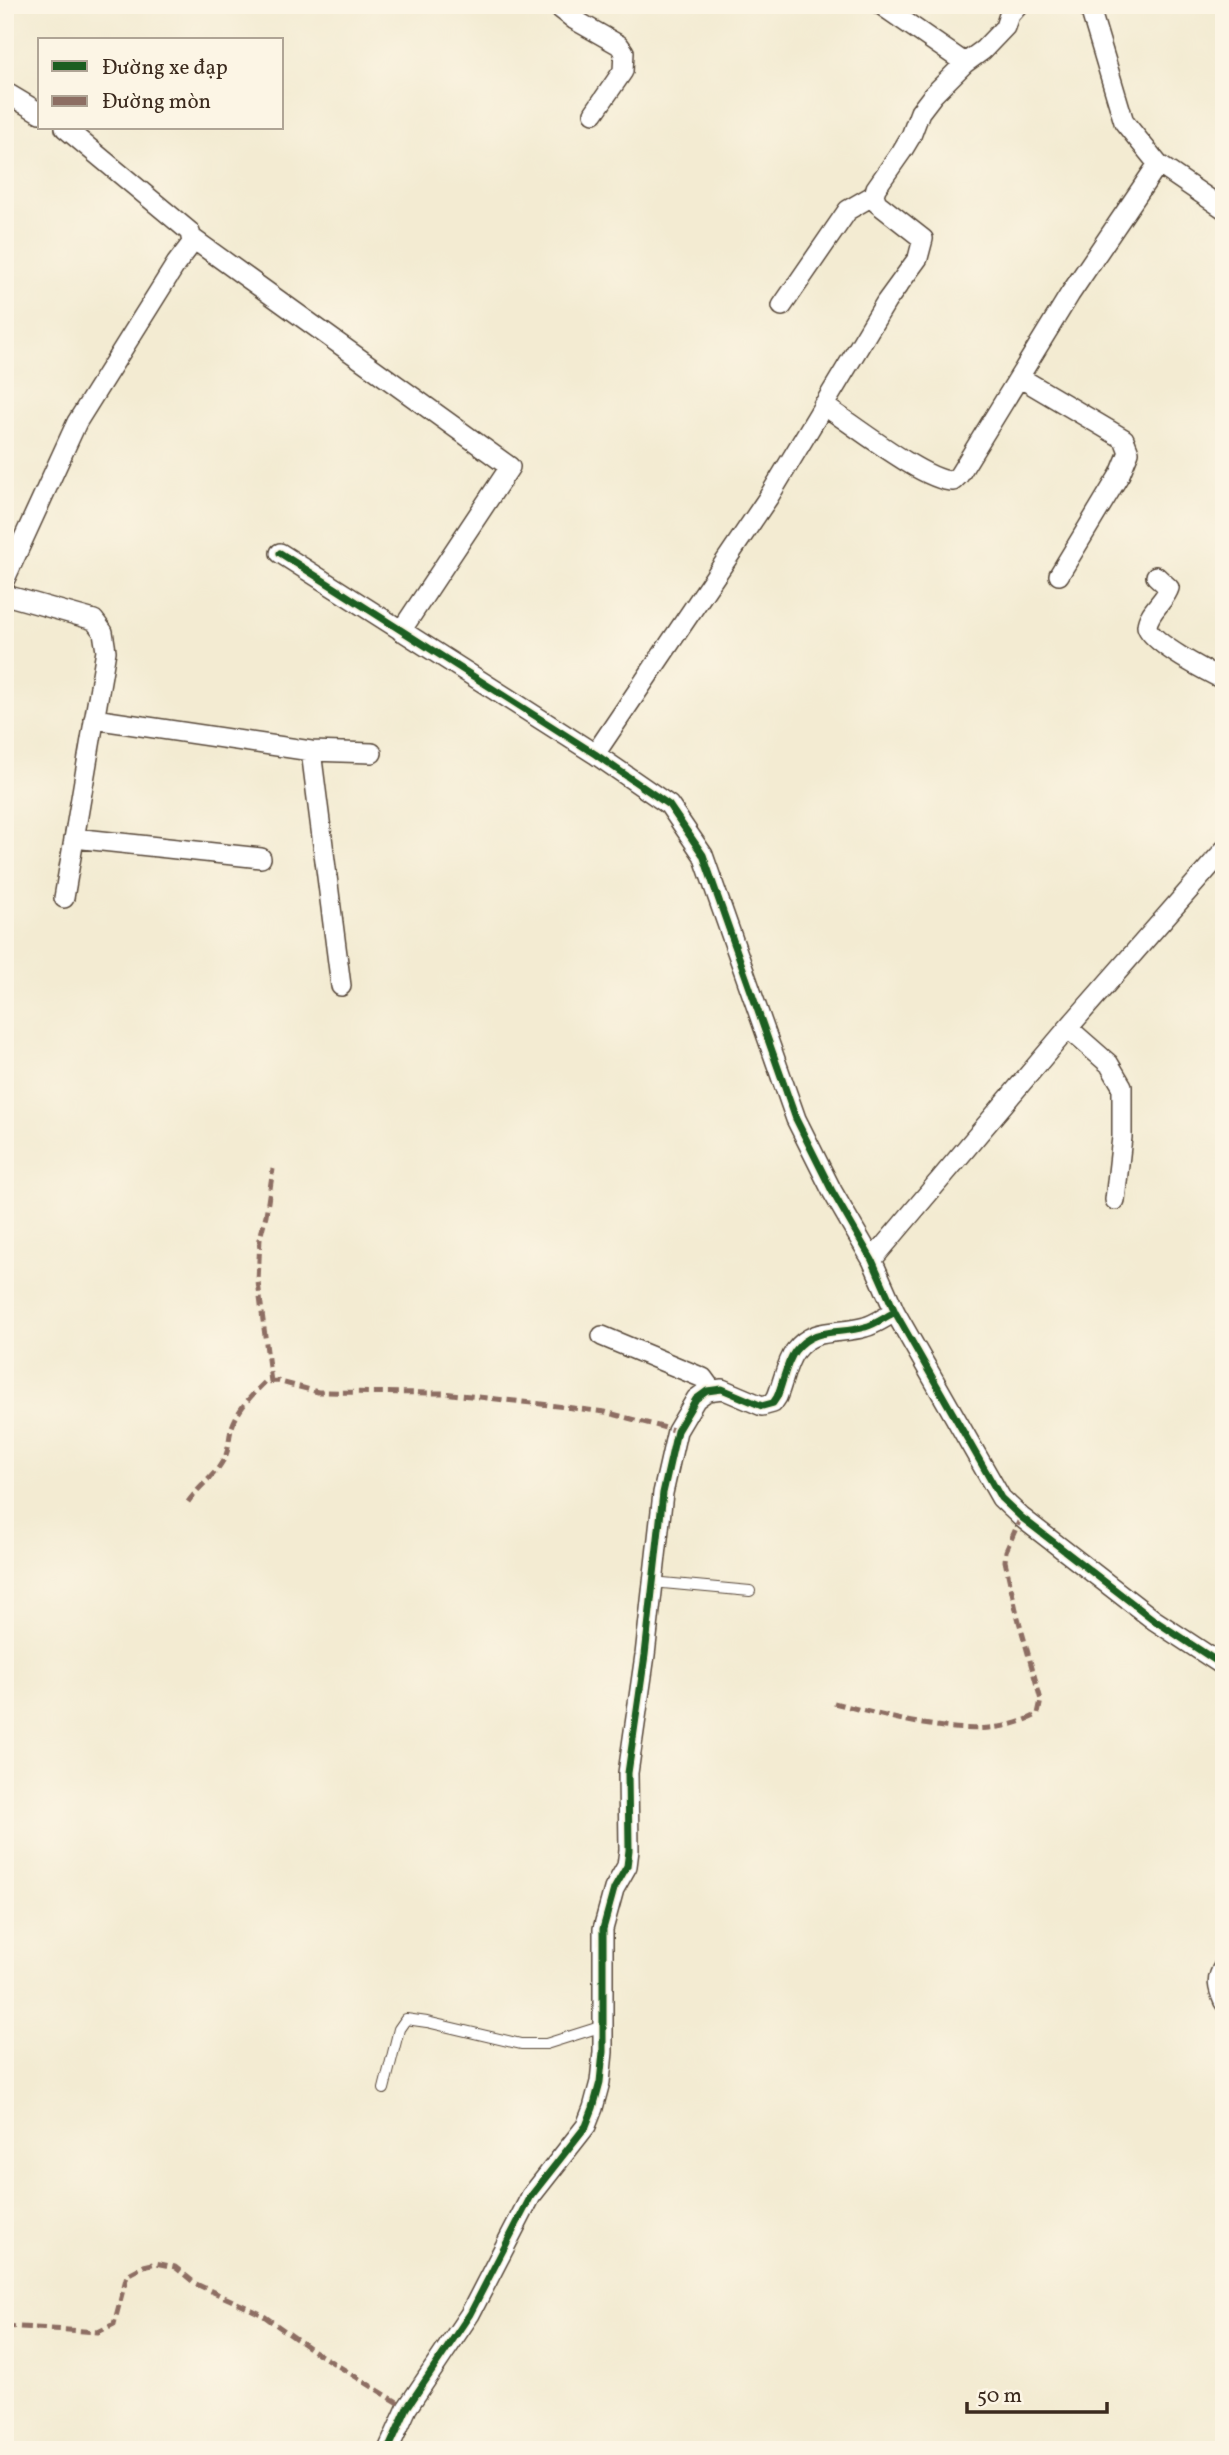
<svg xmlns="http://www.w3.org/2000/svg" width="1229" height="2455" viewBox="0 0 1229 2455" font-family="Vollkorn,serif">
  <rect width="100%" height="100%" fill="#fcf5e5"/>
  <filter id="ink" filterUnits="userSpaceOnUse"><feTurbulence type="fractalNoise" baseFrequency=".0143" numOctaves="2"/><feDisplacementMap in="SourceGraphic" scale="14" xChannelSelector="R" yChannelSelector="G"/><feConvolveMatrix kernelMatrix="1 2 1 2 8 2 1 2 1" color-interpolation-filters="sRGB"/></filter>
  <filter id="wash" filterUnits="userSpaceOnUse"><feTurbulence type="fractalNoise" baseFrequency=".00686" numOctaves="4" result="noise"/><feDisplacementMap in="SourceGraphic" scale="28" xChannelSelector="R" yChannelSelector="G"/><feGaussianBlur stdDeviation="1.57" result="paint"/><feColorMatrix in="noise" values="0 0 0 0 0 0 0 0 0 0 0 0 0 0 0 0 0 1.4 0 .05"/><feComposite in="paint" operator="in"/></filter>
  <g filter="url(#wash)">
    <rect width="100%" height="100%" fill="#f3ebd2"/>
  </g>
  <g filter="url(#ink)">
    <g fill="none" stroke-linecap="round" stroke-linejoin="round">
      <g stroke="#574739" stroke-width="12">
        <path id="lane" d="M 652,1582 L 750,1591
          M 384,2089 L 399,2029 L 406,2019 L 427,2022 L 521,2044 L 546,2044 L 603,2026"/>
      </g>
      <g stroke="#574739" stroke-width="22">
        <path id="street" d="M 556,5 L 575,20 L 619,45 L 624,52 L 623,71 L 594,113
          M 881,5 L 965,63
          M 1089,5 L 1124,122 L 1158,164 L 1224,209
          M 5,92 L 40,113
          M 192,238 L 510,467 L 401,631
          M 782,306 L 848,210 L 874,195
          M 1019,377 L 1124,439 L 1129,452 L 1120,474 L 1059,575
          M 823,405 C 850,422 925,482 953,481 L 959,475 L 1070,294 L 1158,164
          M 280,553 L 595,754 L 669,805 L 703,855 L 796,1119 L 832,1191 L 872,1260 L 895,1312 L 1001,1498 L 1021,1517 L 1154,1620 L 1224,1666
          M 1156,576 L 1169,588 C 1165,601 1148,612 1147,626 C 1147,641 1210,673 1224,680
          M 5,579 L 77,422 L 176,264 L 192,243 L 190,232 L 65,128
          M 5,591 L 9,596 L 94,620 L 103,632 L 106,651 L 64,898
          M 94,719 L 311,751 L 372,753
          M 311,751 L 341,986
          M 595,754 L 768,498 L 886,302 L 918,258 L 923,239 L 877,203 L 874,195 L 876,188 L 902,151 L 911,136 L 920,112 L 933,95 L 965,63 L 983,50 L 1005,27 L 1009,15 L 1018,5
          M 74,838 L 261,858
          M 1068,1028 L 1109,1064 L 1122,1086 L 1122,1137 L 1115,1200
          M 872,1260 L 1068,1028 L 1224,850
          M 602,1336 L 703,1378 L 711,1389
          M 1224,1966 C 1215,1980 1218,1988 1224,2002
          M 388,2450 L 407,2408 L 470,2314 L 531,2196 L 586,2126 L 593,2108 L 600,2082 L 603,2052 L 603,1929 L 614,1889 L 627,1866 L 629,1850 L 628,1773 L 645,1655 L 663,1493 L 677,1431 L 696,1399 L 707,1391 L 722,1389 L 762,1406 L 773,1403 L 777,1397 C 783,1383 786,1363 795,1351 C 814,1326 839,1335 865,1327 C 876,1324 885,1317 895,1312"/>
      </g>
      <use href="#lane" stroke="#fff" stroke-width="10"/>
      <use href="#street" stroke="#fff" stroke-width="19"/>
      <path stroke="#8d6e63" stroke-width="5" stroke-dasharray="10 5" stroke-linecap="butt" d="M 271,1382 L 258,1282 L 260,1238 L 266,1215 L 273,1169
        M 188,1502 C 199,1486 215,1476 224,1459 C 230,1449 228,1438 232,1427 C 238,1409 252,1395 265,1382 L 277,1381 L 318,1392 L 443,1393 L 541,1404 L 605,1412 L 677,1431
        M 834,1703 C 894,1718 981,1746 1038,1714 L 1041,1700 L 1017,1614 L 1005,1561 L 1006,1551 L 1021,1517
        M 5,2326 L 98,2332 L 114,2324 L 127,2275 L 144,2266 L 156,2263 L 175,2267 L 196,2284 L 261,2314 L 312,2350 L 407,2408"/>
      <g stroke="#fcf5e5" stroke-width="11">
        <path id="cycleway" d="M 280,553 L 595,754 L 669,805 L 703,855 L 796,1119 L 832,1191 L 872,1260 L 895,1312 L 1001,1498 L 1021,1517 L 1154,1620 L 1224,1666
          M 388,2450 L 407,2408 L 470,2314 L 531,2196 L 586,2126 L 593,2108 L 600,2082 L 603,2052 L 603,1929 L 614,1889 L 627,1866 L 629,1850 L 628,1773 L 645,1655 L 663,1493 L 677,1431 L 696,1399 L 707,1391 L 722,1389 L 762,1406 L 773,1403 L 777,1397 C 783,1383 786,1363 795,1351 C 814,1326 839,1335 865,1327 C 876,1324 885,1317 895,1312"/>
      </g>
      <use href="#cycleway" stroke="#1b5e20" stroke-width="7"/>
    </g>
  </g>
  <rect width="1229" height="2455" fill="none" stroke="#fcf5e5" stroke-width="28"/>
  <rect x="38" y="38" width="245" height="91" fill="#fcf5e5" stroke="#afa495" stroke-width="2"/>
  <rect x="52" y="61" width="35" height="10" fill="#1b5e20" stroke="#afa495" stroke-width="2"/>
  <text x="102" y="74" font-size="21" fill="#3b2a1e">Đường xe đạp</text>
  <rect x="52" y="96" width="35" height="10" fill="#8d6e63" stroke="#afa495" stroke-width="2"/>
  <text x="102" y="108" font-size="21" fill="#3b2a1e">Đường mòn</text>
  <path d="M967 2402v10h140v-10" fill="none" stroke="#3b2a1e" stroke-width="3.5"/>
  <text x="977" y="2402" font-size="21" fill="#3b2a1e" stroke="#fcf5e5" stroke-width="5" paint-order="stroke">50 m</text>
</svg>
